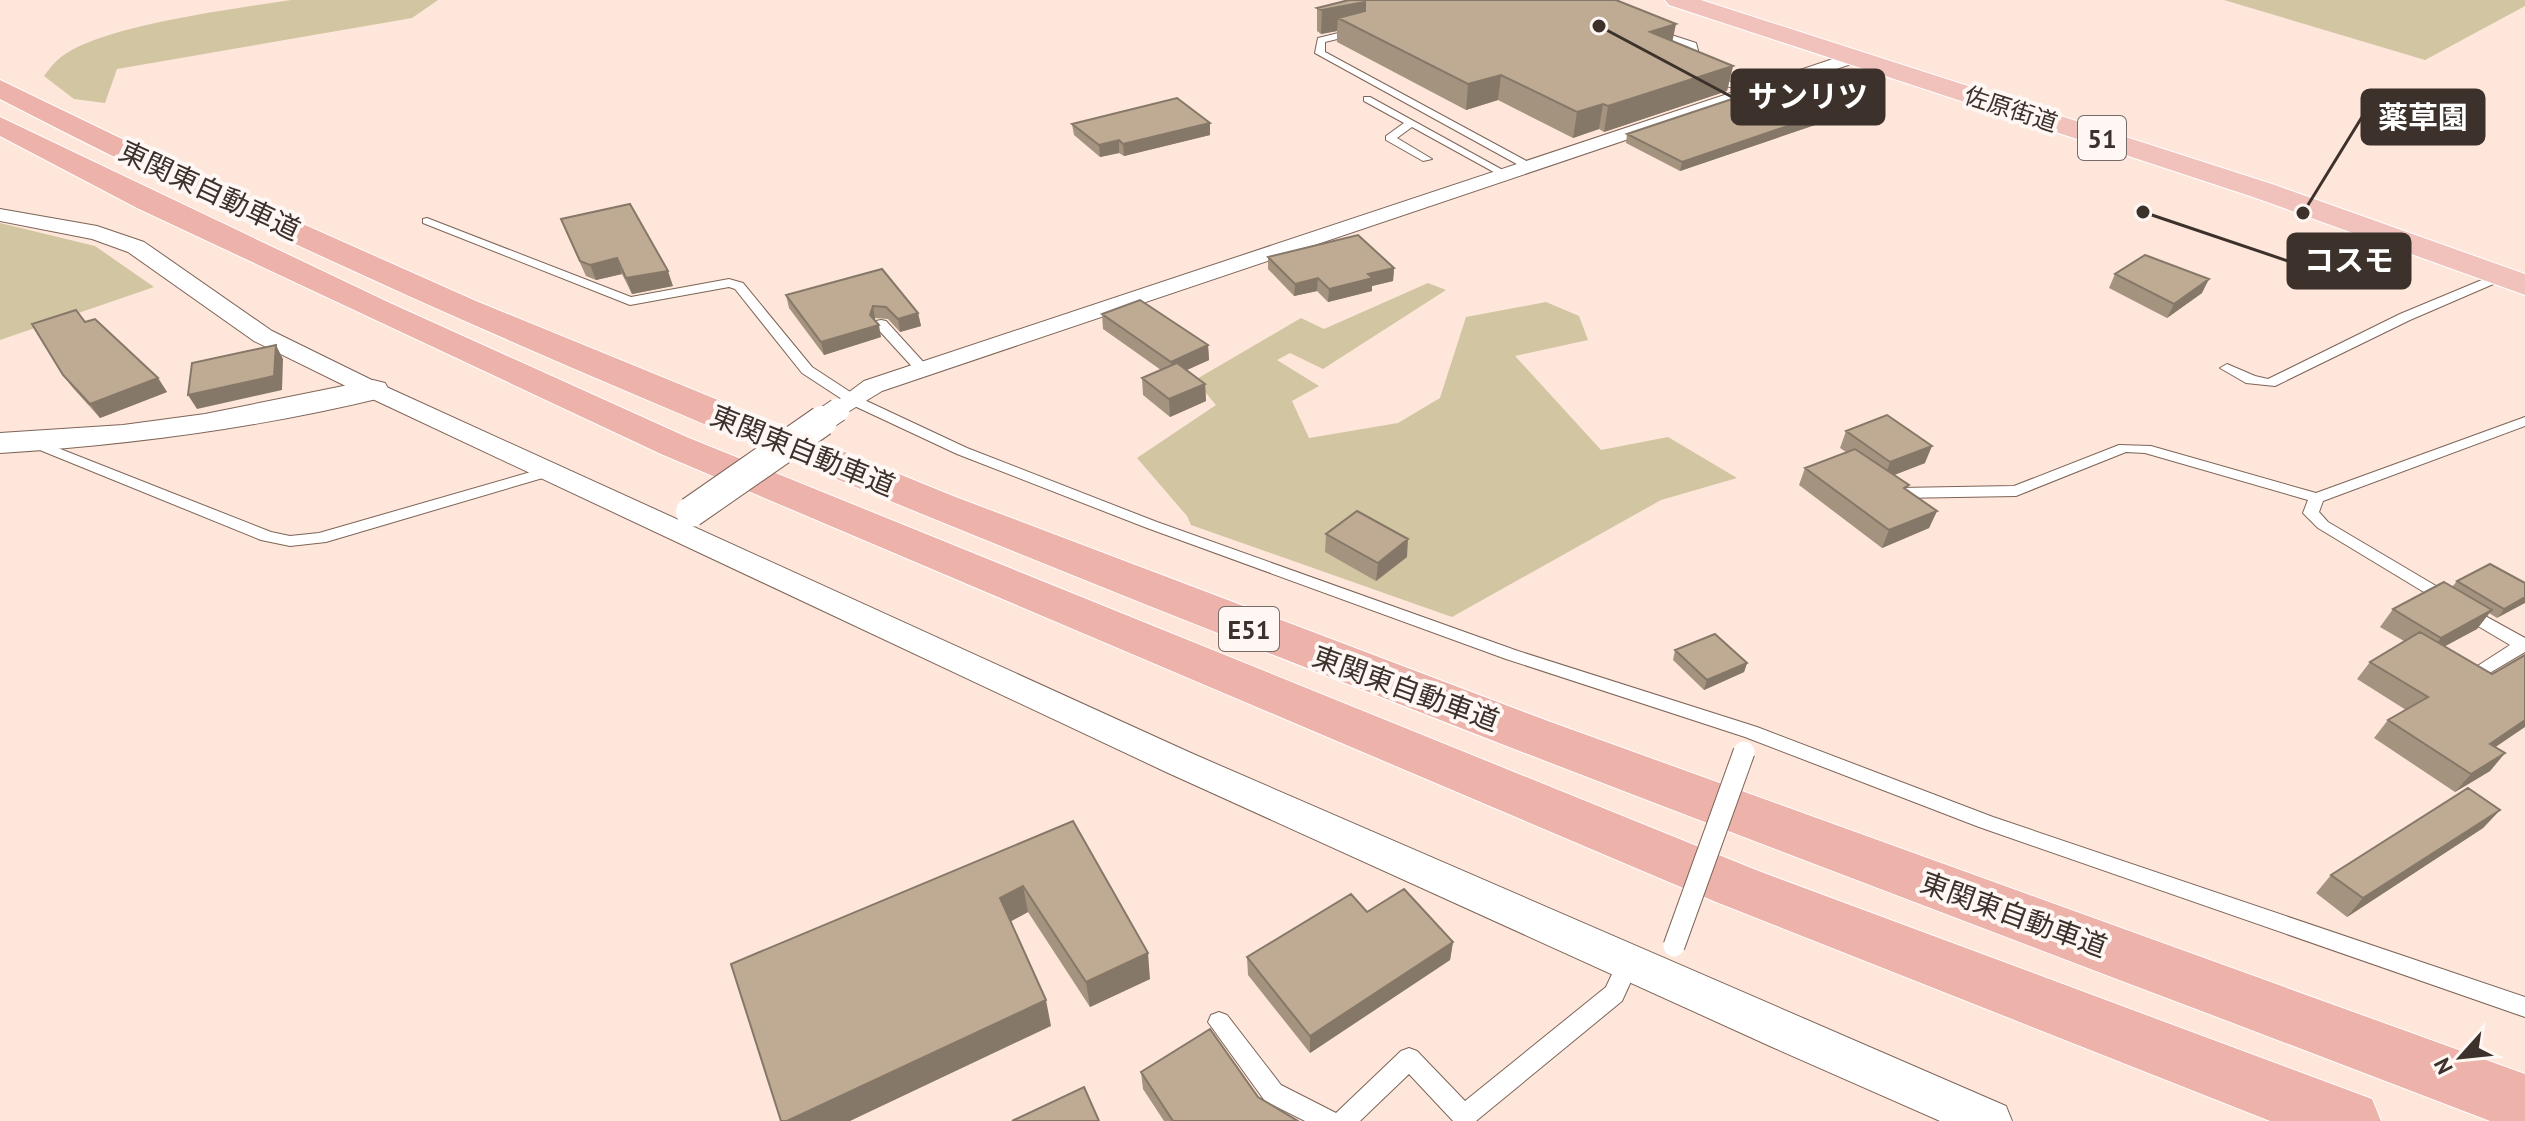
<svg xmlns="http://www.w3.org/2000/svg" width="2525" height="1121" viewBox="0 0 2525 1121" font-family="'PT Sans','Noto Sans JP',sans-serif">
  <rect width="100%" height="100%" fill="#fee6da"/>
  <path fill="#d1c5a2" d="M 291,0 L 438,0 L 412,18 L 117,69 L 105,103 L 74,99 L 44,76 C 52,65 58,58 70,51 C 115,24 237,8 291,0 Z
    M 2224,0 L 2525,0 L 2525,6 L 2425,60 Z
    M 0,223 L 95,246 L 154,287 L 0,340 Z
    M 1428,283 L 1446,290 L 1323,369 L 1290,353 L 1277,360 L 1319,386 L 1292,401 L 1309,438 L 1398,423 L 1440,398 L 1466,317 L 1546,302 L 1579,316 L 1588,340 L 1515,356 L 1601,450 L 1668,437 L 1737,478 L 1661,500 L 1452,617 L 1191,525 L 1187,516 L 1137,458 L 1216,405 L 1195,380 L 1301,318 L 1324,329 Z"/>
  <g fill="none" stroke-linecap="round" stroke-linejoin="round">
    <g stroke="#7d6457" stroke-width="2">
      <path id="service" d="M 1355,29 L 1359,32 L 1358,34 L 1325,42 L 1325,52 L 1532,164 L 1532,168 L 1524,168 L 1315,53 L 1318,38 Z
        M 1653,29 L 1696,43 L 1704,73 L 1758,91 L 1753,94 L 1697,77 L 1689,47 L 1653,33 Z
        M 1364,97 L 1370,97 L 1510,174 L 1501,176 L 1412,127 L 1397,138 L 1432,159 L 1423,161 L 1386,140 L 1386,136 L 1404,123 L 1364,101 Z
        M 427,218 L 631,297 L 729,279 L 743,283 L 812,367 L 858,397 L 967,448 L 1157,522 L 1518,651 L 1757,727 L 1993,817 L 2525,997 L 2525,1017 L 1979,827 L 1745,737 L 1506,659 L 1147,528 L 957,454 L 848,403 L 802,373 L 735,289 L 729,287 L 630,305 L 423,223 L 423,219 Z
        M 2501,272 L 2507,276 L 2505,279 L 2410,320 L 2275,386 L 2246,383 L 2220,368 L 2227,364 L 2255,376 L 2268,379 L 2400,314 Z
        M 881,320 L 886,321 L 927,366 L 927,372 L 917,372 L 876,327 L 876,321 Z
        M 2525,417 L 2525,426 L 2323,501 L 2319,512 L 2328,522 L 2453,596 L 2455,600 L 2447,606 L 2318,528 L 2303,513 L 2308,500 L 2145,453 L 2126,452 L 2016,496 L 1899,498 L 1891,493 L 1899,488 L 2014,486 L 2119,445 L 2151,446 L 2316,493 Z
        M 30,437 L 271,532 L 290,536 L 319,533 L 548,467 L 555,472 L 553,475 L 326,542 L 290,546 L 261,540 L 25,444 L 23,441 L 25,438 Z
        M 2467,606 L 2525,638 L 2525,652 L 2471,684 L 2465,682 L 2462,678 L 2465,674 L 2510,645 L 2461,616 L 2459,612 L 2461,608 Z
        M 1627,957 L 1635,959 L 1638,966 L 1622,1001 L 1476,1121 L 1453,1121 L 1409,1074 L 1360,1121 L 1305,1121 L 1265,1101 L 1208,1022 L 1211,1015 L 1219,1012 L 1227,1015 L 1281,1085 L 1336,1113 L 1401,1051 L 1409,1048 L 1417,1051 L 1465,1101 L 1606,987 L 1619,959 Z"/>
    </g>
    <g stroke="#7d6457" stroke-width="2">
      <path id="minor" d="M 1851,53 L 1857,54 L 1857,62 L 882,391 L 838,418 L 825,410 L 864,381 Z
        M 0,209 L 97,226 L 144,242 L 272,331 L 382,385 L 1191,753 L 2006,1106 L 2012,1121 L 1940,1121 L 1772,1047 L 1166,772 L 364,395 L 254,341 L 128,252 L 92,239 L 0,221 Z"/>
    </g>
    <g stroke="#7d6457" stroke-width="2">
      <path id="tertiary" d="M 373,380 L 385,383 L 389,390 L 385,397 C 258,428 130,445 0,453 L 0,433 L 123,425 L 205,414 Z"/>
    </g>
    <g stroke="#fff" stroke-width="2">
      <path id="trunk" d="M 1665,0 L 1701,0 L 2275,185 L 2525,274 L 2525,295 L 2253,197 L 1669,5 Z"/>
    </g>
    <g stroke="#fff" stroke-width="2">
      <path id="motorway" d="M 0,80 L 240,196 L 476,301 L 953,496 L 1548,721 L 2525,1074 L 2525,1121 L 2490,1121 C 1997,932 1502,749 1013,551 C 670,412 329,270 0,99 Z
        M 0,117 L 390,303 L 689,438 L 1756,870 L 2372,1099 L 2381,1121 L 2270,1121 L 1716,902 L 661,454 L 137,208 L 0,136 Z"/>
    </g>
    <use href="#service" fill="#fff" fill-rule="evenodd"/>
    <use href="#minor" fill="#fff" fill-rule="evenodd"/>
    <use href="#tertiary" fill="#fff" fill-rule="evenodd"/>
    <use href="#trunk" fill="#f0c2bb" fill-rule="evenodd"/>
    <use href="#motorway" fill="#edb2aa" fill-rule="evenodd"/>
    <g stroke="#7d6457" stroke-width="23" stroke-linecap="butt">
      <path id="service-bridge" d="M 1674,946 L 1744,752"/>
    </g>
    <g stroke="#7d6457" stroke-width="25" stroke-linecap="butt">
      <path id="minor-bridge-far1" d="M 819,423 L 838,410"/>
    </g>
    <g stroke="#7d6457" stroke-width="32" stroke-linecap="butt">
      <path id="minor-bridge" d="M 691,512 L 822,421"/>
    </g>
    <use href="#service-bridge" stroke="#fff" stroke-width="21"/>
    <use href="#minor-bridge-far1" stroke="#fff" stroke-width="23"/>
    <use href="#minor-bridge" stroke="#fff" stroke-width="30"/>
  </g>
  <path fill="#a4937f" d="M 1317,8 L 1673,41 L 1733,66 L 1727,91 L 1604,132 L 1599,129 L 1573,138 L 1498,100 L 1466,110 L 1337,42 L 1337,31 L 1321,34 L 1317,31 Z
    M 1817,116 L 1815,125 L 1680,171 L 1626,143 L 1627,134 Z
    M 1210,123 L 1210,135 L 1124,156 L 1119,153 L 1100,157 L 1074,135 L 1072,124 Z
    M 561,219 L 673,286 L 632,294 L 622,274 L 596,280 L 586,276 L 567,234 Z
    M 1268,257 L 1394,268 L 1393,281 L 1372,286 L 1372,291 L 1328,302 L 1317,291 L 1294,296 L 1268,269 Z
    M 882,269 L 918,313 L 921,326 L 900,332 L 888,319 L 875,318 L 875,320 L 881,337 L 824,355 L 789,308 L 786,295 Z
    M 2115,274 L 2202,293 L 2167,318 L 2109,288 Z
    M 1102,314 L 1208,345 L 1209,360 L 1187,370 L 1205,384 L 1206,401 L 1170,417 L 1143,395 L 1142,378 L 1161,370 L 1103,329 Z
    M 85,322 L 158,378 L 167,392 L 100,418 L 73,388 L 63,375 Z
    M 1846,431 L 1925,463 L 1894,475 L 1907,490 L 1937,511 L 1929,528 L 1882,548 L 1799,485 L 1805,468 L 1846,452 L 1840,448 Z
    M 1326,534 L 1407,557 L 1376,581 L 1325,552 Z
    M 2457,581 L 2525,583 L 2497,618 L 2489,613 L 2477,629 L 2444,646 L 2496,747 L 2505,753 L 2490,771 L 2455,792 L 2374,738 L 2388,720 L 2406,710 L 2357,679 L 2370,662 L 2404,641 L 2380,627 L 2393,609 L 2452,587 Z
    M 1675,650 L 1747,663 L 1744,672 L 1704,690 L 1673,660 Z
    M 2500,810 L 2483,828 L 2347,917 L 2316,893 L 2331,875 Z
    M 1073,821 L 1150,979 L 1090,1007 L 1028,912 L 1010,922 L 1051,1026 L 731,964 Z
    M 1367,912 L 1453,942 L 1450,960 L 1310,1053 L 1248,975 L 1247,957 Z
    M 1141,1072 L 1258,1097 L 1298,1121 L 1164,1121 L 1143,1089 Z"/>
  <path fill="#867868" d="M 1365,2 L 1364,25 L 1338,18 L 1337,31 L 1321,34 L 1322,10 Z
    M 1676,24 L 1671,48 L 1650,32 Z
    M 1733,66 L 1727,91 L 1604,132 L 1608,106 Z
    M 1501,75 L 1498,100 L 1466,110 L 1468,84 Z
    M 1603,104 L 1599,129 L 1573,138 L 1577,112 Z
    M 1817,116 L 1815,125 L 1680,171 L 1682,162 Z
    M 1210,123 L 1210,135 L 1124,156 L 1123,144 Z
    M 1119,140 L 1119,153 L 1100,157 L 1099,145 Z
    M 617,258 L 622,274 L 596,280 L 590,265 Z
    M 1394,268 L 1393,281 L 1372,286 L 1372,291 L 1328,302 L 1329,289 L 1368,274 Z
    M 668,271 L 673,286 L 632,294 L 626,278 Z
    M 1318,278 L 1317,291 L 1294,296 L 1295,284 Z
    M 2209,279 L 2202,293 L 2167,318 L 2174,304 Z
    M 873,306 L 875,318 L 873,327 L 879,325 L 881,337 L 824,355 L 821,342 L 870,315 Z
    M 918,313 L 921,326 L 900,332 L 898,319 Z
    M 276,345 L 283,359 L 282,390 L 197,409 L 188,395 Z
    M 1208,345 L 1209,360 L 1171,377 L 1171,362 Z
    M 158,378 L 167,392 L 100,418 L 90,404 Z
    M 1205,384 L 1206,401 L 1170,417 L 1169,399 Z
    M 1932,446 L 1925,463 L 1884,479 L 1890,462 Z
    M 1937,511 L 1929,528 L 1882,548 L 1889,530 Z
    M 1408,539 L 1407,557 L 1376,581 L 1378,563 Z
    M 2525,597 L 2525,603 L 2497,618 L 2504,609 Z
    M 2492,610 L 2477,629 L 2427,656 L 2441,638 Z
    M 1747,663 L 1744,672 L 1704,690 L 1707,680 Z
    M 2525,720 L 2525,727 L 2475,761 L 2490,744 Z
    M 2505,753 L 2490,771 L 2455,792 L 2471,774 Z
    M 2500,810 L 2483,828 L 2347,917 L 2363,898 Z
    M 1023,886 L 1028,912 L 1005,924 L 1000,898 Z
    M 1453,942 L 1450,960 L 1310,1053 L 1310,1036 Z
    M 1148,953 L 1150,979 L 1090,1007 L 1086,982 Z
    M 1046,1000 L 1051,1026 L 850,1121 L 787,1121 Z"/>
  <path fill="#bfab94" stroke="#867868" stroke-width="2" d="M 1349,0 L 1616,0 L 1676,24 L 1650,32 L 1733,66 L 1608,106 L 1603,104 L 1577,112 L 1501,75 L 1468,84 L 1338,18 L 1365,11 L 1365,2 L 1322,10 L 1317,8 Z
    M 1753,92 L 1817,116 L 1682,162 L 1627,134 Z
    M 1177,98 L 1210,123 L 1123,144 L 1119,140 L 1099,145 L 1072,124 Z
    M 630,204 L 668,271 L 626,278 L 617,258 L 590,265 L 580,261 L 561,219 Z
    M 1358,235 L 1394,268 L 1368,274 L 1373,278 L 1329,289 L 1318,278 L 1295,284 L 1268,257 Z
    M 2145,255 L 2209,279 L 2174,304 L 2115,274 Z
    M 882,269 L 918,313 L 898,319 L 886,307 L 873,306 L 870,315 L 879,325 L 821,342 L 786,295 Z
    M 1140,300 L 1208,345 L 1171,362 L 1102,314 Z
    M 76,310 L 85,322 L 95,319 L 158,378 L 90,404 L 63,375 L 32,324 Z
    M 276,345 L 274,376 L 188,395 L 192,363 Z
    M 1177,363 L 1205,384 L 1169,399 L 1142,378 Z
    M 1887,415 L 1932,446 L 1890,462 L 1846,431 Z
    M 1855,449 L 1909,485 L 1904,488 L 1937,511 L 1889,530 L 1805,468 Z
    M 1357,511 L 1408,539 L 1378,563 L 1326,534 Z
    M 2490,564 L 2525,583 L 2525,597 L 2504,609 L 2457,581 Z
    M 2444,582 L 2492,610 L 2441,638 L 2393,609 Z
    M 2420,632 L 2492,674 L 2525,655 L 2525,720 L 2490,744 L 2505,753 L 2471,774 L 2388,720 L 2428,697 L 2370,662 Z
    M 1715,634 L 1747,663 L 1707,680 L 1675,650 Z
    M 2468,788 L 2500,810 L 2363,898 L 2331,875 Z
    M 1073,821 L 1148,953 L 1086,982 L 1023,886 L 1000,898 L 1046,1000 L 787,1121 L 781,1121 L 731,964 Z
    M 1404,889 L 1453,942 L 1310,1036 L 1247,957 L 1351,894 L 1367,912 Z
    M 1210,1029 L 1258,1097 L 1298,1121 L 1173,1121 L 1141,1072 Z
    M 1084,1087 L 1099,1121 L 1012,1121 Z"/>
  <g text-anchor="middle" dominant-baseline="central" stroke-width="8" stroke-linejoin="round" paint-order="stroke">
    <g font-size="24" fill="#3c312b" stroke="#fef7f4">
      <text transform="translate(2011 109) rotate(18)">佐原街道</text>
    </g>
    <g fill="#fef7f4" stroke="#766c67" stroke-width="2">
      <rect x="2078" y="116" width="48" height="44" rx="6"/>
      <rect x="1219" y="607" width="60" height="44" rx="6"/>
    </g>
    <g font-size="26" font-weight="bold" fill="#3c312b">
      <text x="2102" y="138">51</text>
      <text x="1249" y="629">E51</text>
    </g>
    <g font-size="28" fill="#3c312b" stroke="#fef7f4">
      <text transform="translate(210 190) rotate(25)">東関東自動車道</text>
      <text transform="translate(803 450) rotate(22)">東関東自動車道</text>
      <text transform="translate(1406 688) rotate(20)">東関東自動車道</text>
      <text transform="translate(2014 914) rotate(20)">東関東自動車道</text>
    </g>
  </g>
  <path fill="none" stroke="#3c312b" stroke-width="3" d="M1599 26L1732 97M2303 213L2362 117M2143 212L2288 261"/>
  <g fill="#3c312b" stroke="#fef7f4" stroke-width="3">
    <circle cx="1599" cy="26" r="8"/>
    <circle cx="2303" cy="213" r="8"/>
    <circle cx="2143" cy="212" r="8"/>
  </g>
  <g fill="#3c312b" stroke="#3c312b" stroke-width="3">
    <rect x="1732" y="70" width="152" height="54" rx="8"/>
    <rect x="2362" y="90" width="122" height="54" rx="8"/>
    <rect x="2288" y="234" width="122" height="54" rx="8"/>
  </g>
  <g font-size="30" text-anchor="middle" font-weight="bold" fill="#fff">
    <text x="1808" y="107">サンリツ</text>
    <text x="2423" y="128">薬草園</text>
    <text x="2349" y="271">コスモ</text>
  </g>
  <g transform="translate(2461 1057) rotate(243)" stroke="#fef7f4" stroke-width="6" paint-order="stroke">
  <path d="M0-6L14 30L0 20L-14 30Z" fill="#3c312b"/>
  <text y="-12" font-size="22" font-weight="bold" text-anchor="middle" fill="#3c312b">N</text>
  </g>
</svg>
